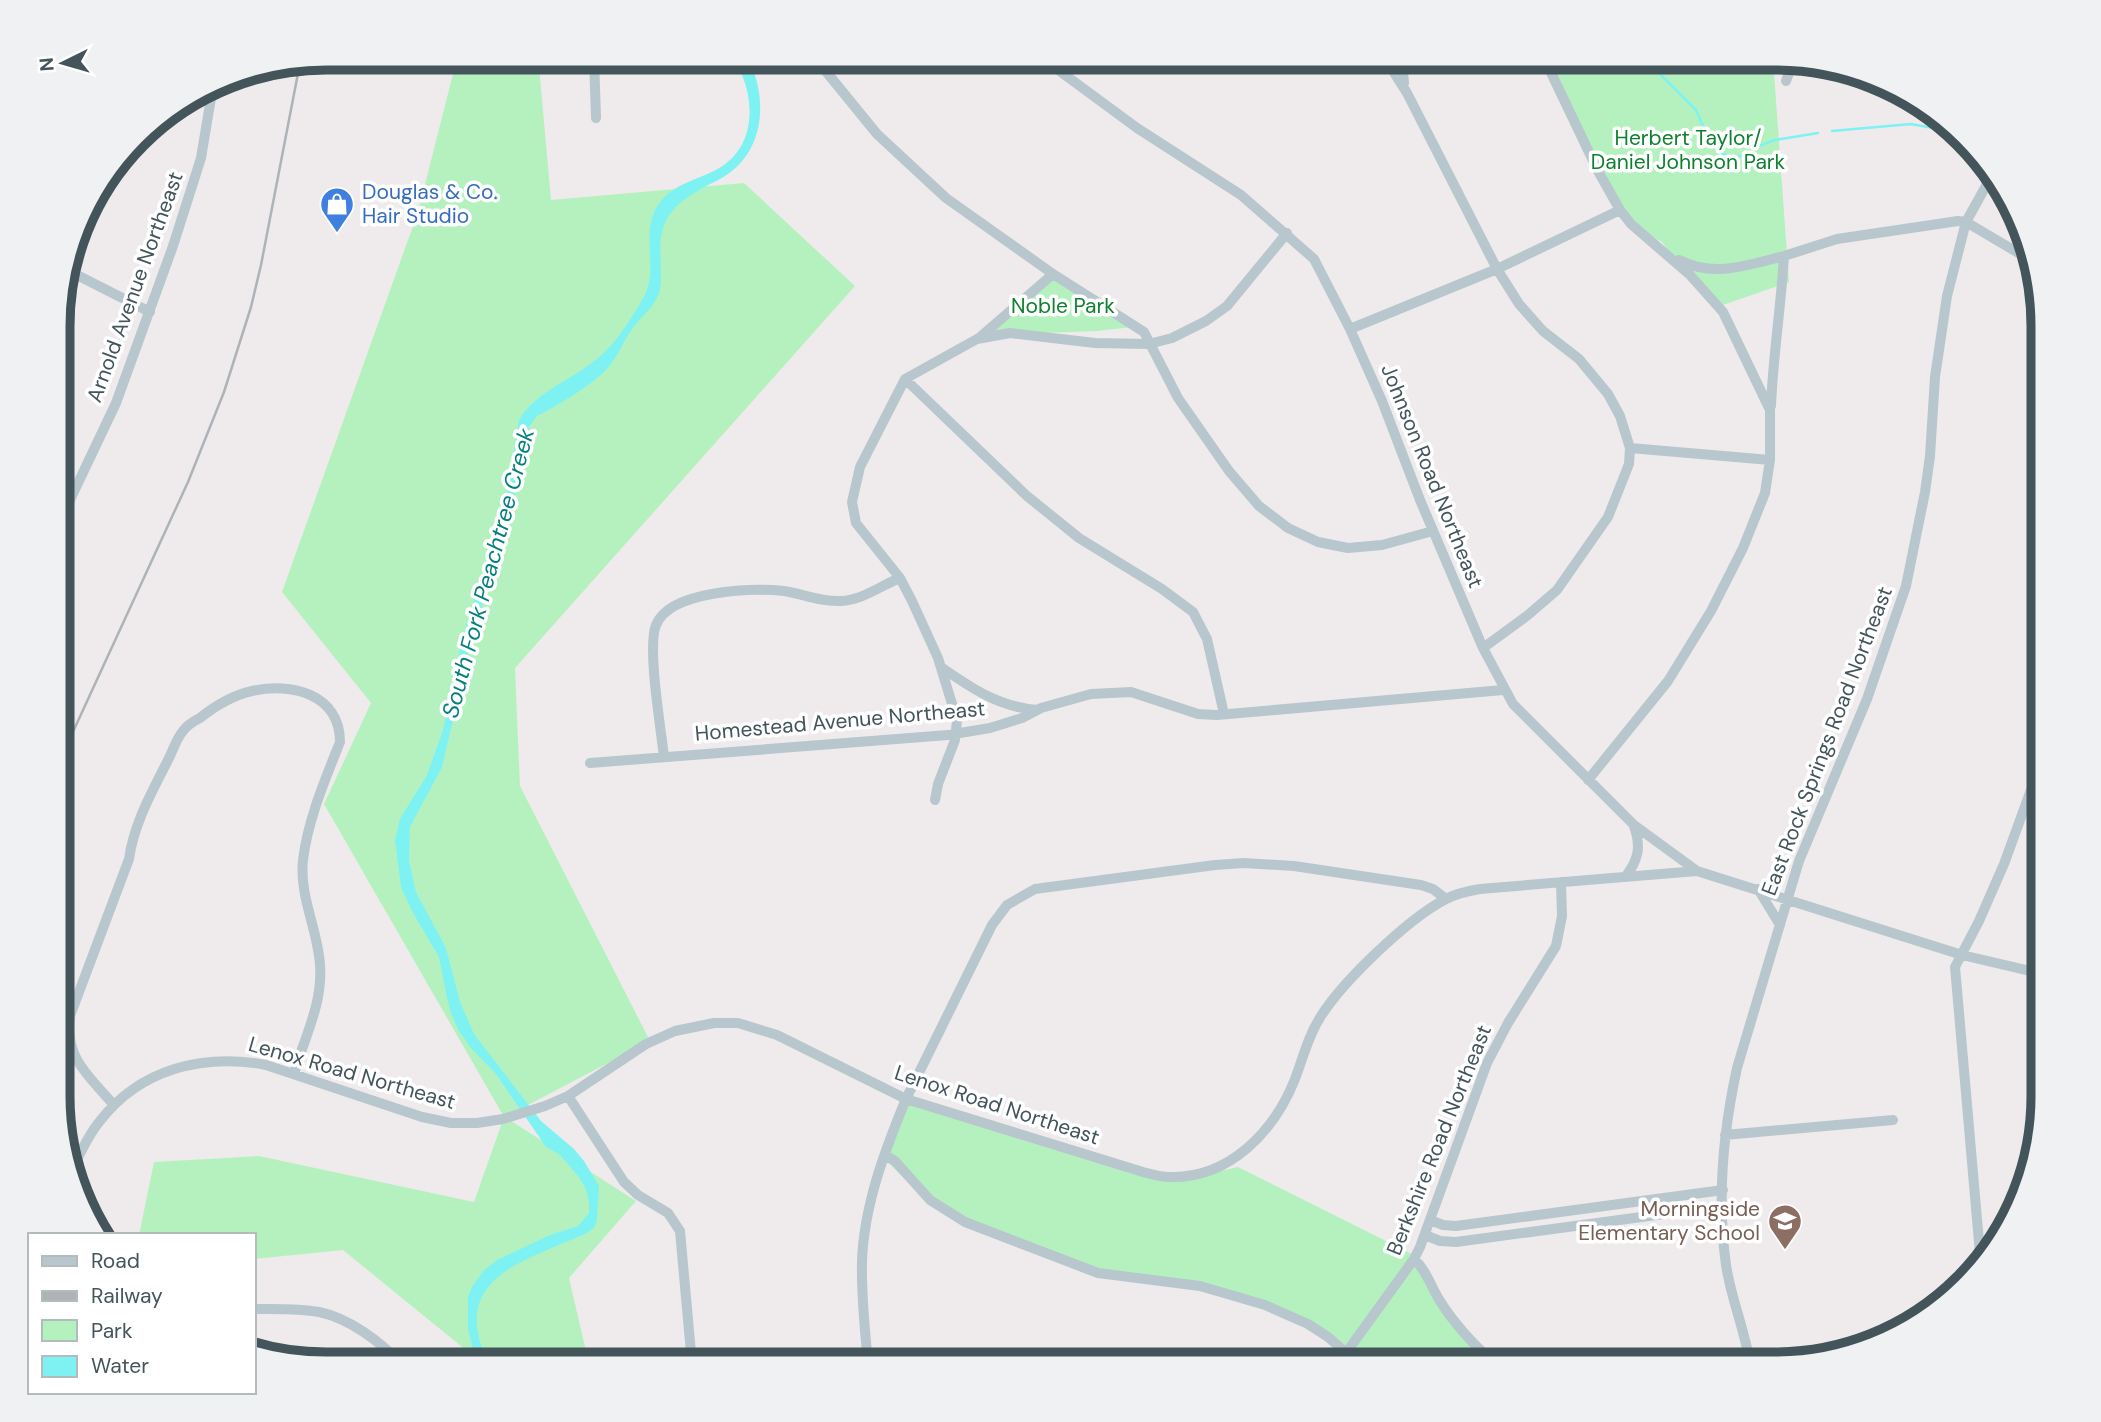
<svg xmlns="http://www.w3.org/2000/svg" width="2101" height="1422" viewBox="0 0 2101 1422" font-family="'DM Sans',sans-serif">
  <rect width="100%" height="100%" fill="#efebec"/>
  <path fill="#b5f1bf" d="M 457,58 L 515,58 L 539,66 L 551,200 L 744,183 L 855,286 L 515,668 L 520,786 L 650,1041 L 505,1117 L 636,1201 L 569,1278 L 589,1364 L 483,1364 L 343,1250 L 254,1259 L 254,1235 L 139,1235 L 154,1162 L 259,1156 L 474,1202 L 504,1117 L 324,804 L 371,703 L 282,592 L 418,212 Z
    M 1550,58 L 1773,58 L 1789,282 L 1723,305 L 1694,285 L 1662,242 L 1620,218 Z
    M 1058,273 L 1104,300 L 1133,327 L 1097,331 L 987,335 Z
    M 909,1099 L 1146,1175 L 1194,1177 L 1238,1167 L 1418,1257 L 1446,1313 L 1494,1364 L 1359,1364 L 1291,1314 L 1161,1281 L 1086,1274 L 992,1234 L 927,1200 L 881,1156 Z"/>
  <path fill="#7ef2f2" d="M 733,58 L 748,58 C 769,100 765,154 720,179 C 701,189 676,200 666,221 C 655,243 664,266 660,289 C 657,304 646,312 636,324 C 624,338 618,359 604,372 C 587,388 557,406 537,416 L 529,427 L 525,459 L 470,646 L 442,767 L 410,827 L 409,861 L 416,892 L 446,948 L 460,1002 L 474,1034 L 541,1121 L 574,1149 L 584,1161 L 599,1186 L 597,1220 L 594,1228 L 585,1234 C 525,1261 446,1278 489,1364 L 477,1364 L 468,1330 L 468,1297 L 472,1287 L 484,1270 L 499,1259 L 550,1235 L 578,1226 L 589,1213 L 589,1202 L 586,1189 L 578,1176 L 560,1155 L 546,1147 L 496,1074 L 471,1048 L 459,1031 L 452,1016 L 447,998 L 439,957 L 413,913 L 401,887 L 395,840 L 400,819 L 427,775 L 443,730 L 462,639 L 508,488 L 519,420 C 534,393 571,380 594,361 C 614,347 631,319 643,298 C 661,268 637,230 661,201 C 677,182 701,179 721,167 C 759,143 755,91 733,58 Z"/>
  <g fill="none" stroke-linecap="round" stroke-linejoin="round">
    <path stroke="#7ef2f2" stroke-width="2.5" d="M 1644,58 L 1696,110 L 1707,135 L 1722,154 L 1738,157 L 1749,152
      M 1832,131 L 1911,124 L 1955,132
      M 1756,147 L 1775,140 L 1818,133"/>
    <path stroke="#b8c7cd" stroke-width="10" d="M 594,58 L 596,118
      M 815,58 L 877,134 L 946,198 L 1053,274 L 1144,332 L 1178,398 L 1229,471 L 1259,506 L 1288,528 L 1318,542 L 1348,548 L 1382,545 L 1433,531
      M 1042,58 L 1137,128 L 1241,195 L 1314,259 L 1350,329 L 1382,401 L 1420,500 L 1483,648 L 1513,704 L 1634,825 L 1697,871 L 1962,955 L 2043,974
      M 1385,58 L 1407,93 L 1497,269 L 1519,304 L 1543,331 L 1579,359 L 1608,394 L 1620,416 L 1630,448 L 1629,464 L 1608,517 L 1557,590 L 1528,615 L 1483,648
      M 1544,58 L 1598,171 L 1620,210 L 1631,224 L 1690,275 L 1723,312 L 1770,410 L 1770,460 L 1765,493 L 1743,548 L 1711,611 L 1668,681 L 1588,780
      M 339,65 L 340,58
      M 1786,81 L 1794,59
      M 1404,83 L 1403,72 L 1411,58
      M 1679,260 C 1715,278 1747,265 1784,256
      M 67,270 L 150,312
      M 1350,329 L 1497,269 L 1620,210
      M 979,338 L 1053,274
      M 905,379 L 1027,496 L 1079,538 L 1162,589 L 1193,612 L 1207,639 L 1224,714
      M 1771,406 C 1773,356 1781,307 1784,256 L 1837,239 L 1958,221 L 1966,222 L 2027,258
      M 1630,448 L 1770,460
      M 60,521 L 116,403 L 173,246 L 201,158 L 211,98
      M 941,667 C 971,688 999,707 1037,710
      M 664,757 C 661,729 647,647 656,625 C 670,590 752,588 784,591 C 804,594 819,602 841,601 C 862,600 880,586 900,578
      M 590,763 L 948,735 L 990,728 L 1022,718 L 1041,708 L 1091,694 L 1131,692 L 1198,714 L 1217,715 L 1503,690
      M 935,800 L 938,784 L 955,740 L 957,720 L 938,658 L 912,601 L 900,578 L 856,523 L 852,502 L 860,467 L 905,379 L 977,339 L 1010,333 L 1095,343 L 1149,344 L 1172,338 L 1206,321 L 1227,306 L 1287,233
      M 1626,876 C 1639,859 1641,846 1634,826
      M 1758,889 L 1780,925
      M 568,1096 L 624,1182 L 638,1195 L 668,1213 L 680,1231 L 692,1364
      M 114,1105 C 89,1076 64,1058 70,1016 L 129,859 C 134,823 152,792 168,760 C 173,751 176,739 183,731 C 187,725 194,721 200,718 C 215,706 234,695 252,691 C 291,682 340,694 340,742 C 325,780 308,819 303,860 C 299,896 318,930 320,965 C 323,1004 304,1038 294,1074
      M 1725,1135 L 1893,1120
      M 885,1155 L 895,1161 L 930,1200 L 965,1222 L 1098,1273 L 1200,1286 L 1265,1305 L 1308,1324 L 1328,1337 L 1359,1364
      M 73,1168 C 81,1152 88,1135 100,1121 C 140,1069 203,1053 266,1065 L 422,1117 L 451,1123 L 477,1123 L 503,1119 L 545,1106 L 568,1096 L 646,1044 L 675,1031 L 714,1023 L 738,1023 L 777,1035 L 906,1099 L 1143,1172 C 1151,1174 1160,1177 1169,1177 C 1229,1179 1274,1132 1295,1079 C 1303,1058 1308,1036 1321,1016 C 1344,980 1407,920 1444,900 C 1455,894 1467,891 1480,889 L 1697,871
      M 1430,1220 L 1443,1225 L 1456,1226 L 1723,1190
      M 1425,1235 L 1440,1241 L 1456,1242 L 1723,1206
      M 1414,1259 C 1427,1271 1431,1287 1440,1301 C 1455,1325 1474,1345 1495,1364
      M 1981,1265 L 1955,967 L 1979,921 L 2004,864 L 2043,757
      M 254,1309 C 275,1309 298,1308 319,1312 C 349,1318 381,1342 401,1364
      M 868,1364 C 865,1330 861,1295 862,1261 C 864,1205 885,1150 906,1099 L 992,925 L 1007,905 L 1035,889 L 1215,865 L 1244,863 L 1294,866 L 1421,885 L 1433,889 L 1446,899
      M 1338,1364 L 1414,1259 L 1420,1247 L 1487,1063 L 1508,1023 L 1556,946 L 1562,916 L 1561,882
      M 1750,1364 C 1745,1330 1731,1299 1726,1265 C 1717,1200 1723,1132 1737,1068 L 1799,861 L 1867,699 L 1906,586 L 1925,492 L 1930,456 L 1935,377 L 1947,296 L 1966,222 L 1992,175"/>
    <path stroke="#adb3b7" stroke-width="2.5" d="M 60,760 L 188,482 L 224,392 L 251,307 L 261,265 L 300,63"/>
  </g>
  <defs>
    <g id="shop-pin" transform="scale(1.75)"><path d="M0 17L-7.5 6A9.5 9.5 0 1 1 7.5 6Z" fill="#3f7fe0" stroke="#fff"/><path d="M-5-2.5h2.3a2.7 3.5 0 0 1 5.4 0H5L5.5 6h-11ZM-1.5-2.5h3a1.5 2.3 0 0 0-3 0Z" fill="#fff"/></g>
    <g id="school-pin" transform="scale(1.75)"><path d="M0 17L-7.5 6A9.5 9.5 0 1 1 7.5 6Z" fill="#8d6e63" stroke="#fff"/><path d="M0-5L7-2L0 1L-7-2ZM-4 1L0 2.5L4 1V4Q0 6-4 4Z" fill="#fff"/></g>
  </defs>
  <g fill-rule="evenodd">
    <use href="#shop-pin" x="337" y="204"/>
    <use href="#school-pin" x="1785" y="1221"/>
  </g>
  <g text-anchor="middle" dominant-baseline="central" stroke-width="7" stroke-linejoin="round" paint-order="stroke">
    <g font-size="21" fill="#0f8030" stroke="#fff">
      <text x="1688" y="138">Herbert Taylor/<tspan x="1688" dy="24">Daniel Johnson Park</tspan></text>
      <text x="1063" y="306">Noble Park</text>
    </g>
    <g font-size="21" fill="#366cbe" stroke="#fff" text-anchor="start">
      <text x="362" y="192">Douglas &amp; Co.<tspan x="362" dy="24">Hair Studio</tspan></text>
    </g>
    <g font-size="21" fill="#43545a" stroke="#fff">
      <text transform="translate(135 287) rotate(-70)">Arnold Avenue Northeast</text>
      <text transform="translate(1432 476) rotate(68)">Johnson Road Northeast</text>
      <text transform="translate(840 721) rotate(-5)">Homestead Avenue Northeast</text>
      <text transform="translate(1827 741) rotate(-69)">East Rock Springs Road Northeast</text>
      <text transform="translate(352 1073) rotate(16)">Lenox Road Northeast</text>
      <text transform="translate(997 1105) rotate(18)">Lenox Road Northeast</text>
      <text transform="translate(1439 1140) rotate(-68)">Berkshire Road Northeast</text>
    </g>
    <g font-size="21" fill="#785e54" stroke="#fff" text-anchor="end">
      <text x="1760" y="1209">Morningside<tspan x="1760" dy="24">Elementary School</tspan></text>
    </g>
    <g font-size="23" font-style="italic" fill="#067f7f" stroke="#fff">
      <text transform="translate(488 573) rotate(-75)">South Fork Peachtree Creek</text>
    </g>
  </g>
  <path d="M0 0H2101V1422H0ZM326 70H1775A256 256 0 0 1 2031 326V1096A256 256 0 0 1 1775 1352H326A256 256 0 0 1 70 1096V326A256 256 0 0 1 326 70Z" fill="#f0f1f2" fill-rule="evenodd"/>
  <path fill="none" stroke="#43545a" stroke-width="9" d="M326 70H1775A256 256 0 0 1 2031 326V1096A256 256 0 0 1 1775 1352H326A256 256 0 0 1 70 1096V326A256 256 0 0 1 326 70Z"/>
  <rect x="28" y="1233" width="228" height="161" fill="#ffffff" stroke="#b4bbbd" stroke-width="2"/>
  <rect x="42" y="1256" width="35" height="10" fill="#b8c7cd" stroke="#b4bbbd" stroke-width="2"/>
  <text x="91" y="1268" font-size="21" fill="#43545a">Road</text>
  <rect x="42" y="1291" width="35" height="10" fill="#adb3b7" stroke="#b4bbbd" stroke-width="2"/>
  <text x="91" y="1303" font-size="21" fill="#43545a">Railway</text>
  <rect x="42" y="1320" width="35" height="21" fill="#b5f1bf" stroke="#b4bbbd" stroke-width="2"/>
  <text x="91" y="1338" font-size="21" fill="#43545a">Park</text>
  <rect x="42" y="1356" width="35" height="21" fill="#7ef2f2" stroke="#b4bbbd" stroke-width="2"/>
  <text x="91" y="1373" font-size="21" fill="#43545a">Water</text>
  <g transform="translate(63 63) rotate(265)" stroke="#ffffff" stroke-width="5" paint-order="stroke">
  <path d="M0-5L12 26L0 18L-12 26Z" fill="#43545a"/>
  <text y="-10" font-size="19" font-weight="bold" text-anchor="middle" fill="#43545a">N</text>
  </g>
</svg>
